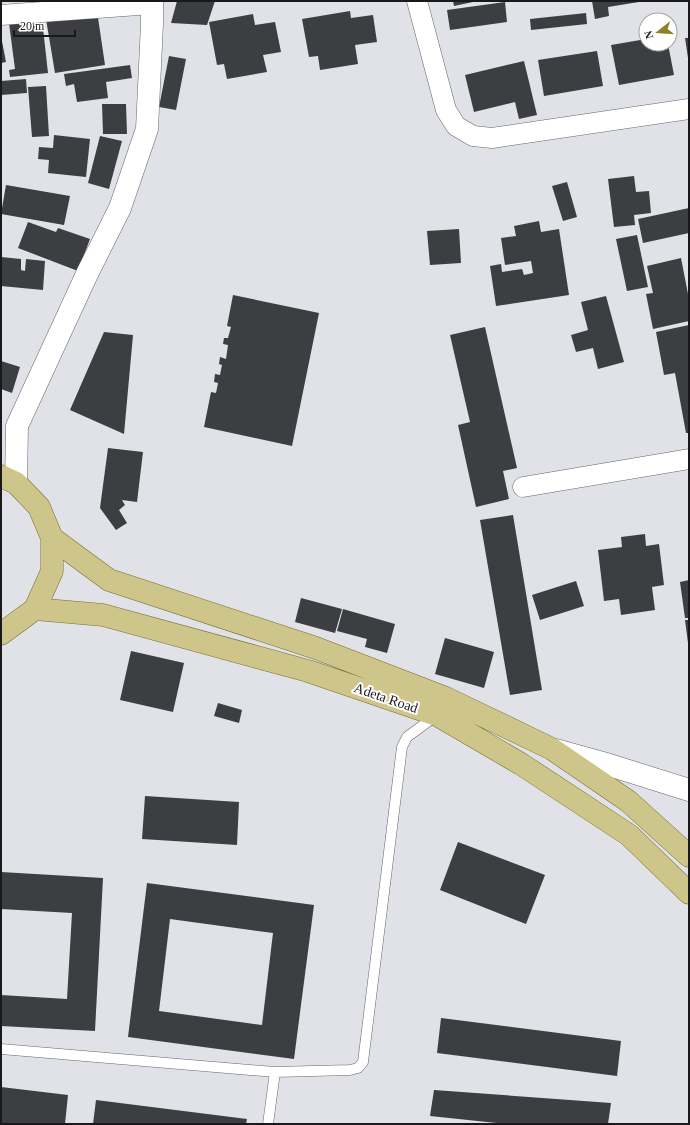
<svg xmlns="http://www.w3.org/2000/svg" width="690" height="1125" viewBox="0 0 690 1125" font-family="'Times New Roman',serif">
  <rect width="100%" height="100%" fill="#e1e2e8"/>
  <path fill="#3c3e42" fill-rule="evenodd" d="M 177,1 L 215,1 L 207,25 L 171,23 Z
    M 453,1 L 473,1 L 473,2 L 454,6 Z
    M 592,1 L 639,1 L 639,2 L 608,7 L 609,16 L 595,19 Z
    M 505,2 L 507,22 L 450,30 L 447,10 Z
    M 97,11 L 105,65 L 55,73 L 46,19 Z
    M 350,11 L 351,18 L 373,15 L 377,42 L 355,45 L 358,64 L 320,70 L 318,56 L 309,57 L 302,19 Z
    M 586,13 L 587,24 L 531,30 L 530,19 Z
    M 253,14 L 255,25 L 275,22 L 281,52 L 263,55 L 267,72 L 227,79 L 224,64 L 217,65 L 209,22 Z
    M 42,19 L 48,73 L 10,77 L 9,70 L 15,69 L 9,23 Z
    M 1,36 L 6,62 L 1,63 Z
    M 685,38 L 689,38 L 689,58 L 688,58 Z
    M 646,39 L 646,44 L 668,44 L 674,75 L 619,85 L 611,45 Z
    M 597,51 L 603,86 L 544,96 L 538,60 Z
    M 169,56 L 186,59 L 176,110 L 159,107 Z
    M 524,61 L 537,115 L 519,119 L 515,102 L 474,112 L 465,75 Z
    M 130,65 L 132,78 L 106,82 L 108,98 L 77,102 L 74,84 L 66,86 L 64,74 Z
    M 26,79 L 27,93 L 1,95 L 1,81 Z
    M 46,86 L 49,136 L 32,137 L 28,87 Z
    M 102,104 L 126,104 L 127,134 L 103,134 Z
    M 54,135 L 90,139 L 86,177 L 48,173 L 49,160 L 38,159 L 39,147 L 53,148 Z
    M 100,136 L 122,141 L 109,189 L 88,183 Z
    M 634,176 L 636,192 L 649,191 L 651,213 L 634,215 L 635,225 L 614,227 L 608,179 Z
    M 567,182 L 577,217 L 563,221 L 552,186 Z
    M 6,185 L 70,196 L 64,225 L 1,214 Z
    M 689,208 L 689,233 L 643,243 L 638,219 Z
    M 539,221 L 541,232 L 559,229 L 569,295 L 496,306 L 490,266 L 501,264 L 502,272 L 522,269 L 524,275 L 533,273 L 531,261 L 505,265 L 501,238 L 516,236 L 514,226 Z
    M 28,222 L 56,232 L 58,228 L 90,239 L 78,271 L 18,248 Z
    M 459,229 L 461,263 L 430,265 L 427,231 Z
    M 637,235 L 648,287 L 627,291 L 616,239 Z
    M 1,257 L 21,259 L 21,270 L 25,271 L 26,259 L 45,261 L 43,290 L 1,286 Z
    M 681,258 L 689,299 L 689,321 L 653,329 L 646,294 L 653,293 L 647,266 Z
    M 233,295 L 319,313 L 292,446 L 204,427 L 211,392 L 216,393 L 218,383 L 214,382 L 215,374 L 220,375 L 222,365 L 219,364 L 220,357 L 226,359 L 228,345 L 223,344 L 224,338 L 228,338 L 231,327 L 227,326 Z
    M 606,296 L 624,362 L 598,369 L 593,348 L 576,352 L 571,335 L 588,330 L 581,302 Z
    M 689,325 L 689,433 L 686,433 L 675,373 L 664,375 L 656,332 Z
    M 485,327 L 517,468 L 503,471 L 509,499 L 476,507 L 458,425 L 470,422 L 450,335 Z
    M 104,332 L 133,335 L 124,434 L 70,410 Z
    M 1,361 L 20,367 L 12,393 L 1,389 Z
    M 108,448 L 143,452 L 137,502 L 122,500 L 125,505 L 119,510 L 127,523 L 116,530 L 100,508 Z
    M 513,515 L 542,690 L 510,695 L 480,520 Z
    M 645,534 L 646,546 L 659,544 L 664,585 L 652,587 L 655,610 L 621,615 L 619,599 L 604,601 L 598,550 L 622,547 L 621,537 Z
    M 689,580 L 689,618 L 685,618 L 680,582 Z
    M 576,581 L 584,606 L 540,620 L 532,595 Z
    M 301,598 L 342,609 L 335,633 L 295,622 Z
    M 343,609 L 395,624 L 387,653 L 365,647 L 367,639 L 337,631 Z
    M 685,620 L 689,620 L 689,643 L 688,643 Z
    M 445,638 L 494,652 L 484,688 L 435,674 Z
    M 131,651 L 184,663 L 173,712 L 120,700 Z
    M 218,703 L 242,710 L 239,723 L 214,716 Z
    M 145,796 L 239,802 L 237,845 L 142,839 Z
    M 458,842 L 545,875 L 526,924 L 440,890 Z
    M 1,872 L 103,878 L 95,1031 L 1,1026 L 1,995 L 67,999 L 72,913 L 1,909 Z
    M 147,883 L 314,905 L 294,1059 L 128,1037 ZM 170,919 L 273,933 L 262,1025 L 159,1011 Z
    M 441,1018 L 621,1041 L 617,1076 L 437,1053 Z
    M 1,1087 L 68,1095 L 65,1124 L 14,1124 L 1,1123 Z
    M 434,1090 L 611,1103 L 608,1124 L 506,1124 L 430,1116 Z
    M 96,1100 L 247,1119 L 246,1124 L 93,1124 Z"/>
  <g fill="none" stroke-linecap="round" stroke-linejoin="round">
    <g stroke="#65666a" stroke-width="11">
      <path id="service" d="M 1,1049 L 275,1072 L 350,1070 L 358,1068 L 363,1062 L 402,747 L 407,737 L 437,715
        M 268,1124 L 275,1072"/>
    </g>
    <g stroke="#65666a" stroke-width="21">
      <path id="minor" d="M 417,1 L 446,110 L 456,126 L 473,136 L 492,138 L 689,109
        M 1,15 L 152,4
        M 523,487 L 689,459"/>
    </g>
    <g stroke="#65666a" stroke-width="23">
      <path id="tertiary" d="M 16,483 L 17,426 L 87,274 L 120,208 L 147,129 L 152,24 L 152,1
        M 556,750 L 603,763 L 689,790"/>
    </g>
    <g stroke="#796f30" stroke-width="23">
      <path id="primary" d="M 1,476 L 16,483 L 39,507 L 52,538 L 52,571 L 35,609 L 1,634
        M 52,538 L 109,580 L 316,648 L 446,698 L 552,749 L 628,801 L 689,856
        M 35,609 L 103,615 L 308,671 L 437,715 L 521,764 L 629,835 L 689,893"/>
    </g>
    <use href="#service" stroke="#fff" stroke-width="10"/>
    <use href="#minor" stroke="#fff" stroke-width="20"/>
    <use href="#tertiary" stroke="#fff" stroke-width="22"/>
    <use href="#primary" stroke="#cdc589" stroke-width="22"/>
  </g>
  <g text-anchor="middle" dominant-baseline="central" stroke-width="4" stroke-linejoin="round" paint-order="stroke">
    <g font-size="14" fill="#19191b" stroke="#fff">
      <text transform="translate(386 698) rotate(19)">Adeta Road</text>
    </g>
  </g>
  <rect width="690" height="1125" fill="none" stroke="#19191b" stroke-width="4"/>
  <g transform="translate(658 32) rotate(253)"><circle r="19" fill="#ffffff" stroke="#a3a3a4"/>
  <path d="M0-3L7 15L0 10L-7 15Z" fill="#8d8027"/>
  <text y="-6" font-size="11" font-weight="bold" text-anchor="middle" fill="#19191b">N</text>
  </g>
  <path d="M14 30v6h61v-6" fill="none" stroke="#19191b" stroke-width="2"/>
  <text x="20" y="30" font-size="12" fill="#19191b" stroke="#ffffff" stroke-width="3" paint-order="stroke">20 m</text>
</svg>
